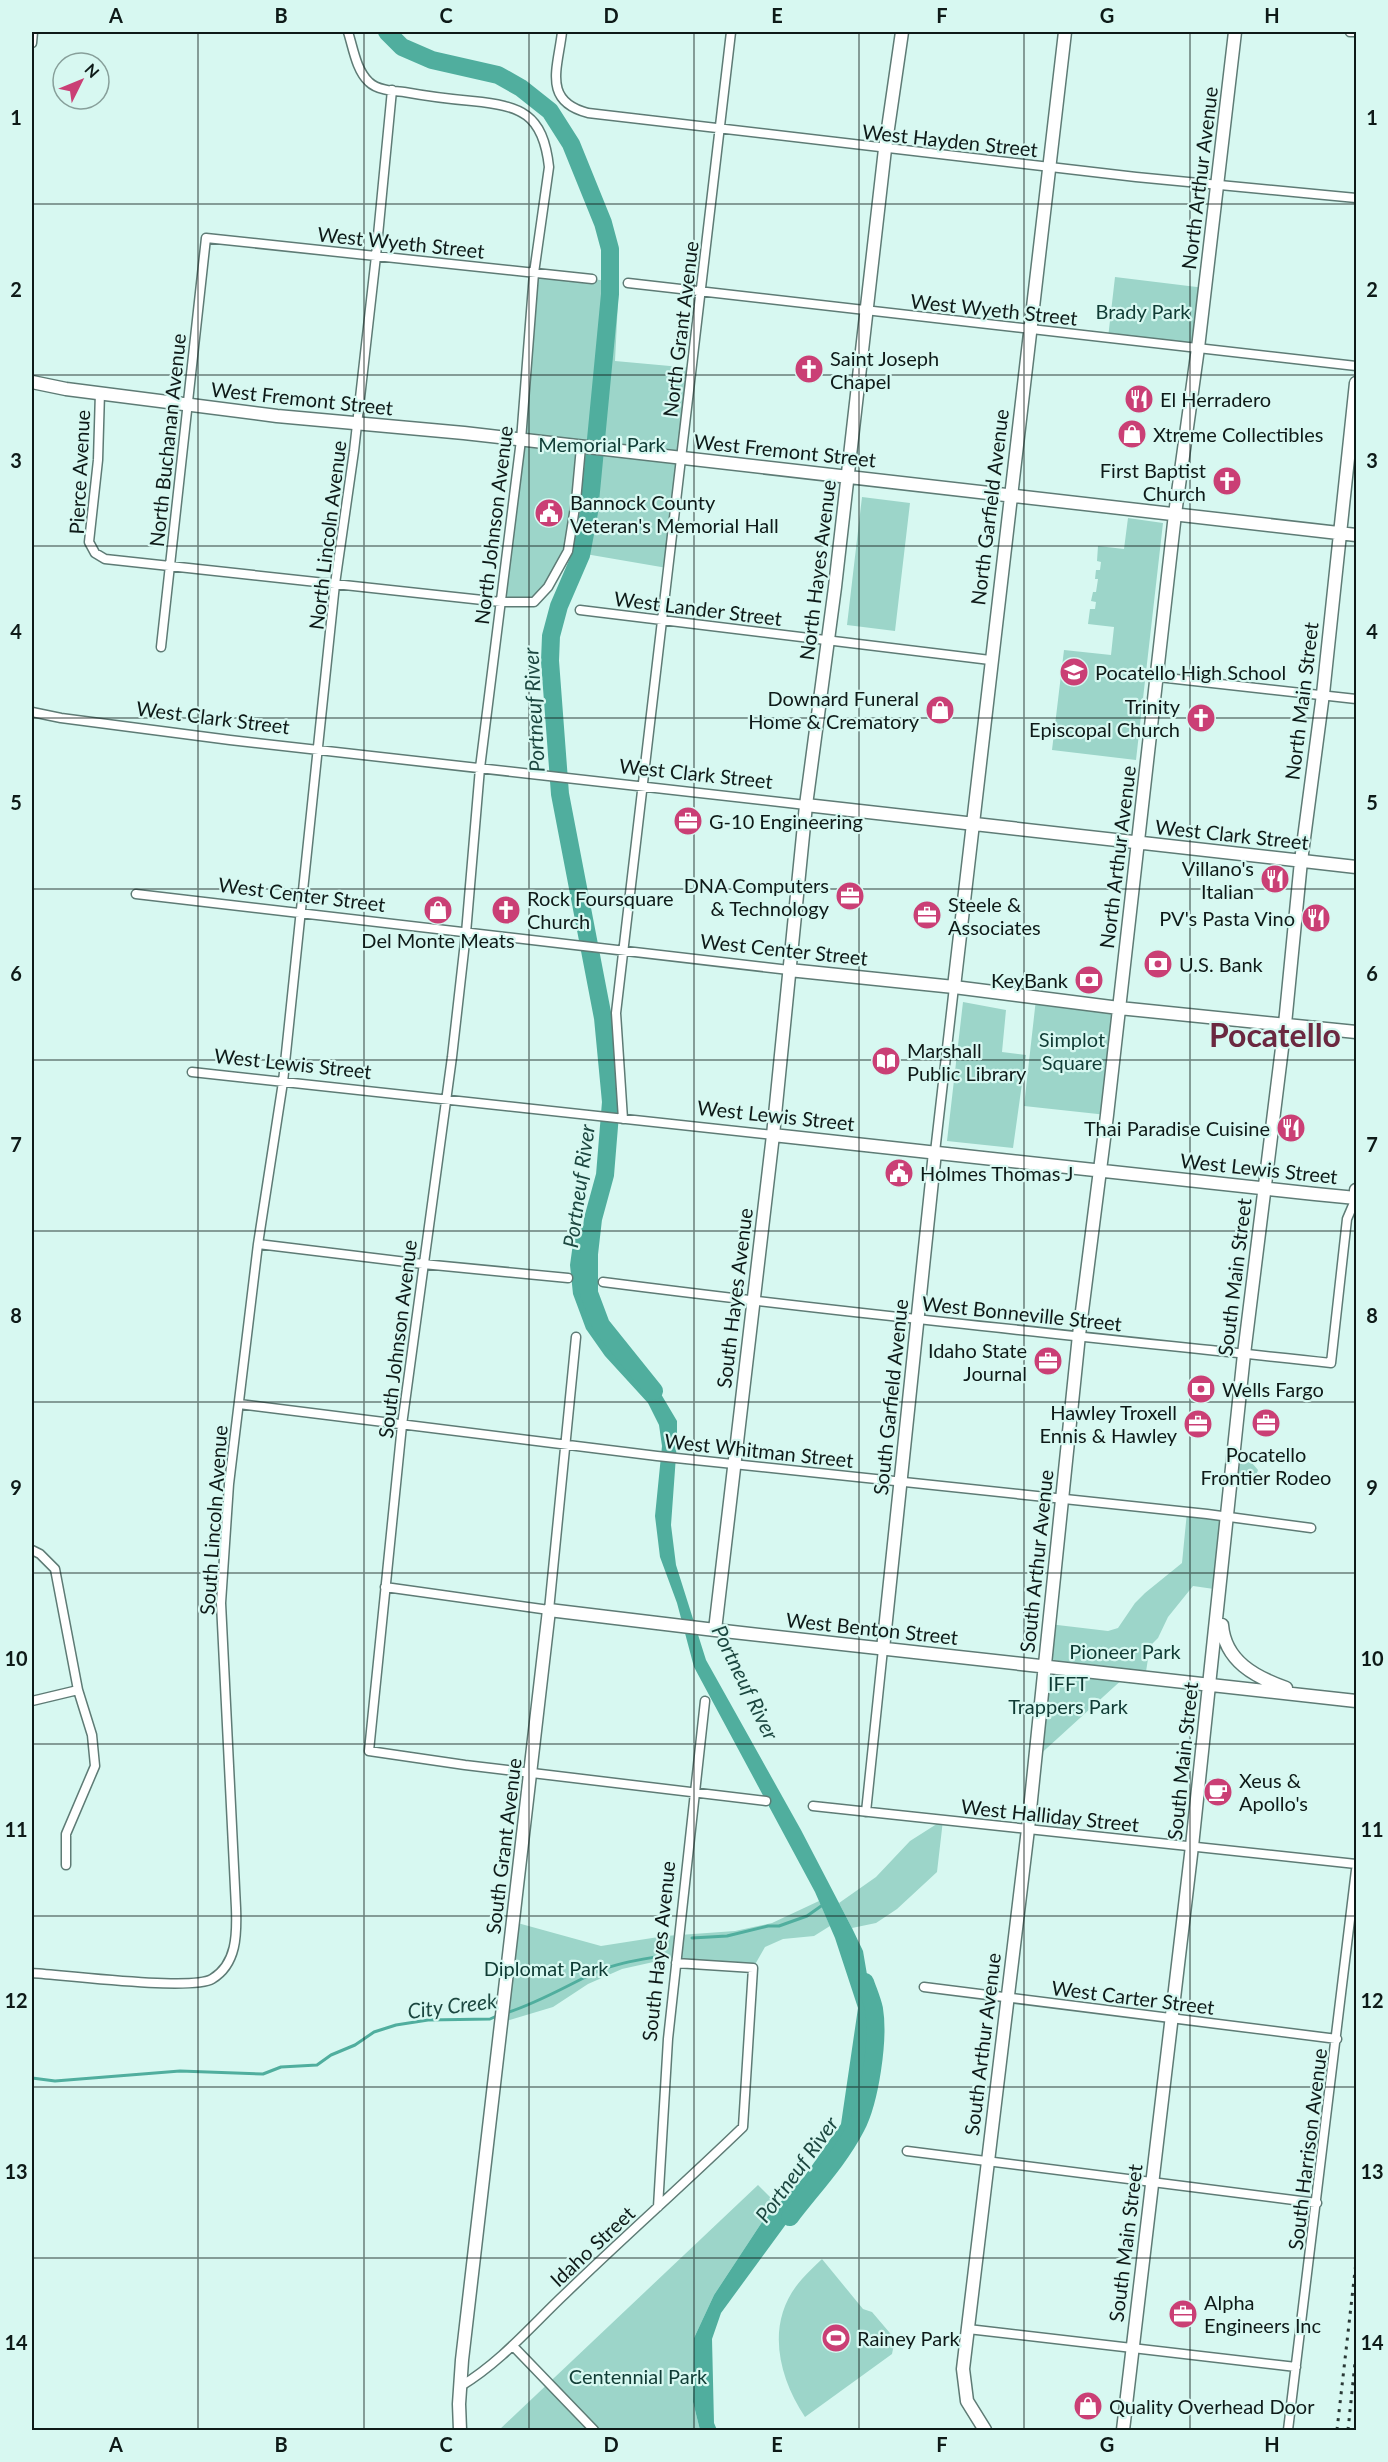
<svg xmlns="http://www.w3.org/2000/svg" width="1388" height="2462" viewBox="0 0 1388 2462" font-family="Lato,sans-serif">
  <rect width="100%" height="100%" fill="#d7f8f1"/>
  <path fill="#9cd5c9" d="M 534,273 L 619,282 L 615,361 L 692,368 L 667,568 L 568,551 L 534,602 L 501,602 Z
    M 1115,277 L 1205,288 L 1198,348 L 1108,338 Z
    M 862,497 L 910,503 L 895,631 L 847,625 Z
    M 1128,518 L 1163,523 L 1136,760 L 1052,750 L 1064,650 L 1111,655 L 1114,627 L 1088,624 L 1090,609 L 1095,609 L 1096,602 L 1091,601 L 1093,592 L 1096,592 L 1098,579 L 1095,579 L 1096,570 L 1100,570 L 1101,562 L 1097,561 L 1098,546 L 1124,549 Z
    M 1036,999 L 1119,1008 L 1107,1115 L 1024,1106 Z
    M 963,1002 L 1006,1010 L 1002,1052 L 1026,1055 L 1013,1148 L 947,1141 Z
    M 1241,1460 L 1252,1463 L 1258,1470 L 1255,1478 L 1246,1487 L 1237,1476 Z
    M 1187,1512 L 1227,1517 L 1221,1590 L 1193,1586 L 1168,1617 L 1158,1638 L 1150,1646 L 1145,1678 L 1126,1676 L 1035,1759 L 1049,1624 L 1108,1631 L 1118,1628 L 1135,1603 L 1145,1593 L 1182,1563 Z
    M 943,1820 L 937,1872 L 897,1909 L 876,1923 L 852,1928 L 839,1903 L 876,1877 L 910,1841 Z
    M 819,1901 L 830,1926 L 814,1936 L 783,1939 L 765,1947 L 753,1968 L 676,1963 L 676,1957 L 622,1969 L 588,1984 L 553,2007 L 500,2023 L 514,1922 L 601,1946 L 665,1936 L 735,1931 L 772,1923 Z
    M 758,2185 L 778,2205 L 762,2222 L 714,2295 L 694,2338 L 693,2402 L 700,2430 L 499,2430 Z
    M 822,2259 L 863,2309 L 872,2312 L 895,2339 L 892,2354 L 805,2417 C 777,2375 765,2320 802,2279 C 808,2272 815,2266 822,2259 Z"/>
  <path fill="#50ae9e" d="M 594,1222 L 583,1276 L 594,1322 L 616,1355 L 649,1379 L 661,1394 L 677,1421 L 677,1442 L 671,1525 L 676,1565 L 706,1660 L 801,1830 L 852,1928 L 863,1951 L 872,2004 L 872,2071 L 852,2134 L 721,2313 L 712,2339 L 714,2423 L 717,2430 L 700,2430 L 693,2402 L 694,2338 L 714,2295 L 762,2222 L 804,2177 L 841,2124 L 858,2008 L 835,1938 L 815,1892 L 694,1667 L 677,1603 L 660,1557 L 655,1516 L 662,1446 L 659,1425 L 648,1403 L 605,1356 L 586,1329 L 573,1294 L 570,1265 L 575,1229 Z"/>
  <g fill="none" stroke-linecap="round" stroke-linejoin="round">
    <path stroke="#50ae9e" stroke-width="3" d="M 692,1938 L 727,1936 L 768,1926 L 779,1926 L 807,1916 L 824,1904
      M 506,2013 C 538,2003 566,1986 596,1972 C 617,1963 639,1960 661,1956
      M 32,2078 L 55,2081 L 180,2071 L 263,2074 L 281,2067 L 317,2065 L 331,2055 L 355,2045 L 374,2032 L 396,2025 L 428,2020 L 490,2019 L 499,2015"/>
    <path stroke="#50ae9e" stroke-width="18" d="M 387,32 L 402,47 L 432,60 L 498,75 L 521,88 L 550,111 L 571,144 L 603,223 L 610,249 L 610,294 L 589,512 L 581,555 L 559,606 L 551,636 L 550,661 L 560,794 L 603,1018 L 611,1102 L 605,1175 L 593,1219 L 589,1254 L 589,1293 L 601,1325 L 654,1391
      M 790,2217 C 812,2188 839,2160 856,2127 C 870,2100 879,2039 874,2009 C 872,2000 868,1991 865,1982"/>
    <g stroke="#5e7b75" stroke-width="11">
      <path id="street" d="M 348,32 C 353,47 356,70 369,82 C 377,90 393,91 404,92 C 426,96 449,99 472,101 C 521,106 543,113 549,167 L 534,273 L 521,440 L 480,768 L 466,933 L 452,1057 L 402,1425 L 369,1751 L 465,1765 L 766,1801
        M 562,32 C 558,68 542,101 588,113 L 1136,177 L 1356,198
        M 1350,32 L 1356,32
        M 32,43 L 33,32
        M 628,283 L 1356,366
        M 100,392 L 98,460 L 89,542 L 95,553 L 105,559 L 501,602 L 534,602 L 548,587 L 568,551 L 576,501 L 581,447
        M 580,610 L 990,660
        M 161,647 L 206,238 L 592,279
        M 1158,677 L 1356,699
        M 32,712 L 61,718 L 230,740 L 806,805
        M 136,894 L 789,970
        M 192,1072 L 773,1135
        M 623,1119 L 616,1013 L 731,32
        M 935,1152 L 954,987
        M 258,1244 L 423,1264 L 568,1278
        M 603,1282 C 845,1313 1088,1337 1331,1363 L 1347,1219 L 1356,1198
        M 239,1404 L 657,1456 L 1207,1514 L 1311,1528
        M 32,1550 L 40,1554 L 55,1569 L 78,1690 L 92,1735 L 95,1766 L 66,1834 L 66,1865
        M 385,1587 L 549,1610 L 576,1337
        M 32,1701 L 78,1690
        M 813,1806 L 1356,1864
        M 866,1812 L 883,1649
        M 32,1973 C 62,1975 192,1991 212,1979 C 237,1964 237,1934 236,1908 L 221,1603 L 229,1484 L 258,1244 L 283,1082 L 335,584 L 354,451 L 376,256 L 392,90
        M 924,1987 L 1337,2039
        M 907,2151 L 1317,2203
        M 658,2207 L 668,2039 L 705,1701
        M 968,2329 L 1296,2367
        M 513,2346 L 594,2430
        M 461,2386 C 501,2362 532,2325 566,2293 C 624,2237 685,2183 743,2127 L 753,1968 L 676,1963
        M 1288,2430 L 1356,1870"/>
    </g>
    <g stroke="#5e7b75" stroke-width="15">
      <path id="secondary" d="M 32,382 L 66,389 L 277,416 L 464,433 L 1356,535
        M 806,805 L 1356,867
        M 789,970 L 954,987 L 1119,1008 L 1356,1032
        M 954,987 L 1065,32
        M 773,1135 L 1315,1194 L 1356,1198 L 1356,1190
        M 1222,1625 C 1225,1661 1255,1677 1286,1688
        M 715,1630 L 773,1135 L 806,805 L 835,587 L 885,149 L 902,32
        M 883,1649 L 935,1152
        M 460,2430 L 459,2404 L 462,2360 L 549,1610 L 715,1630 L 1356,1701
        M 985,2430 L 967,2401 L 963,2369 L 1028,1829 L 1079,1335 L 1107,1115 L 1175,514 L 1198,348 L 1235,32
        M 1123,2430 L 1192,1846 L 1244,1354 L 1285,1024 L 1301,861 L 1323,694 L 1356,383"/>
    </g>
    <use href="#street" stroke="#fff" stroke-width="8"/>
    <use href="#secondary" stroke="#fff" stroke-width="12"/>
    <path stroke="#2a3936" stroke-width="3" stroke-dasharray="3 6" stroke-linecap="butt" d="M 1337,2430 L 1356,2262
      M 1348,2430 L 1356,2353"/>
  </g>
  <path fill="none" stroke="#0e1a18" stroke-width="1.5" stroke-opacity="0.55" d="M 198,32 L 198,2430M 364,32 L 364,2430M 529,32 L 529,2430M 694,32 L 694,2430M 859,32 L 859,2430M 1024,32 L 1024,2430M 1190,32 L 1190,2430M 32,204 L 1356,204M 32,375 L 1356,375M 32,546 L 1356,546M 32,718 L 1356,718M 32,889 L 1356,889M 32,1060 L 1356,1060M 32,1231 L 1356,1231M 32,1402 L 1356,1402M 32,1573 L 1356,1573M 32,1744 L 1356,1744M 32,1916 L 1356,1916M 32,2087 L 1356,2087M 32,2258 L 1356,2258"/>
  <defs>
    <g id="church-disc" transform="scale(1.5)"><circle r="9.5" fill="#ca3f75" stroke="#d7f8f1"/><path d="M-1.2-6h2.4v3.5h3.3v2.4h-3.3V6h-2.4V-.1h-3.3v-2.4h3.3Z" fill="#fff"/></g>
    <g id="restaurant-disc" transform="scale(1.5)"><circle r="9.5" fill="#ca3f75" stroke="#d7f8f1"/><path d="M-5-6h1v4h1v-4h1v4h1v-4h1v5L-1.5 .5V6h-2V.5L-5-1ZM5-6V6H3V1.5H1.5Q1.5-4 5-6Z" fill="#fff"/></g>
    <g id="shop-disc" transform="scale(1.5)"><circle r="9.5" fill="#ca3f75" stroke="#d7f8f1"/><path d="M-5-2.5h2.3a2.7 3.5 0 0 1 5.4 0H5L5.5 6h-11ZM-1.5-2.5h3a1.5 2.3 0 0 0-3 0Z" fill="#fff"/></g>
    <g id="civic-disc" transform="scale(1.5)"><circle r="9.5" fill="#ca3f75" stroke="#d7f8f1"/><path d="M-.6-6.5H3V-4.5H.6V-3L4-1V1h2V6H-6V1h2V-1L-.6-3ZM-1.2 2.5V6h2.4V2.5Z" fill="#fff"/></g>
    <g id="school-disc" transform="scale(1.5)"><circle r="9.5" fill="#ca3f75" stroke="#d7f8f1"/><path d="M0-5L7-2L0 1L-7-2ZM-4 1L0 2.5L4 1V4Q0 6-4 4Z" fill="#fff"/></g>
    <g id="office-disc" transform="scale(1.5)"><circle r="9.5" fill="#ca3f75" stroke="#d7f8f1"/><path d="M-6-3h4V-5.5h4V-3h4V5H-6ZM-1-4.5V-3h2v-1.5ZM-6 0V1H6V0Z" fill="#fff"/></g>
    <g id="bank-disc" transform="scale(1.5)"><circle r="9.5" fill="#ca3f75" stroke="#d7f8f1"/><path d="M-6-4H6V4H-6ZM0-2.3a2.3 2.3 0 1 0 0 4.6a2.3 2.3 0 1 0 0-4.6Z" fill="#fff"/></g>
    <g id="library-disc" transform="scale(1.5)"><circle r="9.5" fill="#ca3f75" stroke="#d7f8f1"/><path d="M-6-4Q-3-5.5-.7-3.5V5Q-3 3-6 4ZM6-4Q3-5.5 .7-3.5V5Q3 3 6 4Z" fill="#fff"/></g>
    <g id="cafe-disc" transform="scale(1.5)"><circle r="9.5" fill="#ca3f75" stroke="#d7f8f1"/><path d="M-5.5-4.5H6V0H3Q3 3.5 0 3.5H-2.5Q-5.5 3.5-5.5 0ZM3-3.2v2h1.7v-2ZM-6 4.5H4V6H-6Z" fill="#fff"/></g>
    <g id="stadium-disc" transform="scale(1.5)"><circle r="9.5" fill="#ca3f75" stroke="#d7f8f1"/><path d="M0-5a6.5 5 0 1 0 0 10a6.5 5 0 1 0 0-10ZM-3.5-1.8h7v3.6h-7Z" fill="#fff"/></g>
  </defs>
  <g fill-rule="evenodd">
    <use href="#church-disc" x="809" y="369"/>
    <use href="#restaurant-disc" x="1139" y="399"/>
    <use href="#shop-disc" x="1132" y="434"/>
    <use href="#church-disc" x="1227" y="481"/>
    <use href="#civic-disc" x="549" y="513"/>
    <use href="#school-disc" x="1074" y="672"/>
    <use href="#shop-disc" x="940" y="710"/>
    <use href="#church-disc" x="1201" y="718"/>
    <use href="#office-disc" x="688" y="821"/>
    <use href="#restaurant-disc" x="1275" y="879"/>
    <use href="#office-disc" x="850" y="896"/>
    <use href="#shop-disc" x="438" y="910"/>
    <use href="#church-disc" x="506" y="910"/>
    <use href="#office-disc" x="927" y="915"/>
    <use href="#restaurant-disc" x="1316" y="918"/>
    <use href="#bank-disc" x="1158" y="964"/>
    <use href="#bank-disc" x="1089" y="980"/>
    <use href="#library-disc" x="886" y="1061"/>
    <use href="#restaurant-disc" x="1291" y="1128"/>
    <use href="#civic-disc" x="899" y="1173"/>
    <use href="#office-disc" x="1048" y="1361"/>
    <use href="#bank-disc" x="1201" y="1389"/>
    <use href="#office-disc" x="1266" y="1423"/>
    <use href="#office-disc" x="1198" y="1424"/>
    <use href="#cafe-disc" x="1218" y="1792"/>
    <use href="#office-disc" x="1183" y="2314"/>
    <use href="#stadium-disc" x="836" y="2338"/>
    <use href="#shop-disc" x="1088" y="2406"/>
  </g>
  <g text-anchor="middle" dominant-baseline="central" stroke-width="4.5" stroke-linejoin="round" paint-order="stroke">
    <g font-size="20" fill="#0e1a18" stroke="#d7f8f1">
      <text transform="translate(950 140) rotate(6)">West Hayden Street</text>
      <text transform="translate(1199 178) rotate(-83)">North Arthur Avenue</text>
      <text transform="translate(401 242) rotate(6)">West Wyeth Street</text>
      <text transform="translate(994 309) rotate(6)">West Wyeth Street</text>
      <text transform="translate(680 329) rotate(-83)">North Grant Avenue</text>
      <text transform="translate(302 398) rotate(6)">West Fremont Street</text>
      <text transform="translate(167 440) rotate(-84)">North Buchanan Avenue</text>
      <text transform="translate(785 450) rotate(6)">West Fremont Street</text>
      <text transform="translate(79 472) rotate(-87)">Pierce Avenue</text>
      <text transform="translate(989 507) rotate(-83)">North Garfield Avenue</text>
      <text transform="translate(493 525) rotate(-83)">North Johnson Avenue</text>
      <text transform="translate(327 535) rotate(-83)">North Lincoln Avenue</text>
      <text transform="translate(817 570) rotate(-83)">North Hayes Avenue</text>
      <text transform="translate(698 608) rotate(7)">West Lander Street</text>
      <text transform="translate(1301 701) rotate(-83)">North Main Street</text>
      <text transform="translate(213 717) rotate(7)">West Clark Street</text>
      <text transform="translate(696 773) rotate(6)">West Clark Street</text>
      <text transform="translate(1232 834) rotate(6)">West Clark Street</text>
      <text transform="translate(1117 857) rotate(-83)">North Arthur Avenue</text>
      <text transform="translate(302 894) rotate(7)">West Center Street</text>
      <text transform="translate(784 949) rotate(6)">West Center Street</text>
      <text transform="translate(293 1063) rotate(6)">West Lewis Street</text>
      <text transform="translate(776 1115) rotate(6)">West Lewis Street</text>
      <text transform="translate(1259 1168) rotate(6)">West Lewis Street</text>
      <text transform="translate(1234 1277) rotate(-83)">South Main Street</text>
      <text transform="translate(734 1298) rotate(-83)">South Hayes Avenue</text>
      <text transform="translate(1022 1313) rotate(6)">West Bonneville Street</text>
      <text transform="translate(397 1339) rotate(-83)">South Johnson Avenue</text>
      <text transform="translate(890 1397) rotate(-84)">South Garfield Avenue</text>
      <text transform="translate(759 1450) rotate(6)">West Whitman Street</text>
      <text transform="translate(213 1520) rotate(-86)">South Lincoln Avenue</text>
      <text transform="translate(1036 1561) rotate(-84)">South Arthur Avenue</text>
      <text transform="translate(872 1628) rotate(6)">West Benton Street</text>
      <text transform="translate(1182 1761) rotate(-84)">South Main Street</text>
      <text transform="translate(1050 1815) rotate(6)">West Halliday Street</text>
      <text transform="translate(503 1846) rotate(-83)">South Grant Avenue</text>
      <text transform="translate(658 1951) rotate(-84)">South Hayes Avenue</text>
      <text transform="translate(1133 1997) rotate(7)">West Carter Street</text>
      <text transform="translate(982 2044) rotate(-83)">South Arthur Avenue</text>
      <text transform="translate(1307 2149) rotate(-83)">South Harrison Avenue</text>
      <text transform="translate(1125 2243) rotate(-83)">South Main Street</text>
      <text transform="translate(592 2246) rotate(-43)">Idaho Street</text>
    </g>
    <g font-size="20" fill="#0f3b34" stroke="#d7f8f1">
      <text x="1143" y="311">Brady Park</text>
      <text x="602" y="444">Memorial Park</text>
      <text x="1072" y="1039">Simplot<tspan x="1072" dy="23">Square</tspan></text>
      <text x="1125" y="1651">Pioneer Park</text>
      <text x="1068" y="1683">IFFT<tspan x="1068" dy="23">Trappers Park</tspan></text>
      <text x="546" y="1968">Diplomat Park</text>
      <text x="638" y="2376">Centennial Park</text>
    </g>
    <g font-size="20" fill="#0e1a18" stroke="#d7f8f1" text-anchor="start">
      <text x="830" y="358">Saint Joseph<tspan x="830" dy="23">Chapel</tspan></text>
      <text x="1160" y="399">El Herradero</text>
      <text x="1153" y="434">Xtreme Collectibles</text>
      <text x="1206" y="470" text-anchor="end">First Baptist<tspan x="1206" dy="23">Church</tspan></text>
      <text x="570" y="502">Bannock County<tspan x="570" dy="23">Veteran's Memorial Hall</tspan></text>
      <text x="1095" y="672">Pocatello High School</text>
      <text x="919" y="698" text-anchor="end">Downard Funeral<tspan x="919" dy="23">Home &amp; Crematory</tspan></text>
      <text x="1180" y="706" text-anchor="end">Trinity<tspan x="1180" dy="23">Episcopal Church</tspan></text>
      <text x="709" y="821">G-10 Engineering</text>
      <text x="1254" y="868" text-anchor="end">Villano's<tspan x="1254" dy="23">Italian</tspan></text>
      <text x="829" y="885" text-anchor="end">DNA Computers<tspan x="829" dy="23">&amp; Technology</tspan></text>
      <text x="527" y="898">Rock Foursquare<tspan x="527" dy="23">Church</tspan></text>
      <text x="948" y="904">Steele &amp;<tspan x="948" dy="23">Associates</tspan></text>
      <text x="1295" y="918" text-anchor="end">PV's Pasta Vino</text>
      <text x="438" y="940" text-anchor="middle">Del Monte Meats</text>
      <text x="1179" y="964">U.S. Bank</text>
      <text x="1068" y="980" text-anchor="end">KeyBank</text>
      <text x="907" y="1050">Marshall<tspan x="907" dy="23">Public Library</tspan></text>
      <text x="1270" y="1128" text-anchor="end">Thai Paradise Cuisine</text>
      <text x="920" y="1173">Holmes Thomas J</text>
      <text x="1027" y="1350" text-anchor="end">Idaho State<tspan x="1027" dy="23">Journal</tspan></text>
      <text x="1222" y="1389">Wells Fargo</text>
      <text x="1177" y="1412" text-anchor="end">Hawley Troxell<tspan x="1177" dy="23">Ennis &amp; Hawley</tspan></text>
      <text x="1266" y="1454" text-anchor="middle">Pocatello<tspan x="1266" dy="23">Frontier Rodeo</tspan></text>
      <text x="1239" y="1780">Xeus &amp;<tspan x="1239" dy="23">Apollo's</tspan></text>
      <text x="1204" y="2302">Alpha<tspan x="1204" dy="23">Engineers Inc</tspan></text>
      <text x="857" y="2338">Rainey Park</text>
      <text x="1109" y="2406">Quality Overhead Door</text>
    </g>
    <g font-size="21" font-style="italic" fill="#1c4740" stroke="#d7f8f1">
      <text transform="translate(533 710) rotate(-93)">Portneuf River</text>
      <text transform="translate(578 1186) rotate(-82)">Portneuf River</text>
      <text transform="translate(746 1682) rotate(64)">Portneuf River</text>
      <text transform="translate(452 2005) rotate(-7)">City Creek</text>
      <text transform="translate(796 2169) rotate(-54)">Portneuf River</text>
    </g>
    <g font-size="32" font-weight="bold" fill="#6b2840" stroke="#d7f8f1">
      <text x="1275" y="1034">Pocatello</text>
    </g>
  </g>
  <rect width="1388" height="2462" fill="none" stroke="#d7f8f1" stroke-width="66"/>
  <g transform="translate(81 81) rotate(47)"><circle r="28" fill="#d7f8f1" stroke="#879f9a" stroke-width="1.5"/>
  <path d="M0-4.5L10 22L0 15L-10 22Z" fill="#ca3f75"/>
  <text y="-9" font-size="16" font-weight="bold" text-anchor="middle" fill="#0e1a18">N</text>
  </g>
  <rect x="33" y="33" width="1322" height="2396" fill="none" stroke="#0e1a18" stroke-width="2"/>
  <g font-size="20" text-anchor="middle" font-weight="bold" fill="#0e1a18">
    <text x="116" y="23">A</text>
    <text x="281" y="23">B</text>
    <text x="446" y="23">C</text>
    <text x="611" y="23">D</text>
    <text x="777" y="23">E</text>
    <text x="942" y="23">F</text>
    <text x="1107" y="23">G</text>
    <text x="1272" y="23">H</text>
    <text x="16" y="125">1</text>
    <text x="1372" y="125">1</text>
    <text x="16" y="297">2</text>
    <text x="1372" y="297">2</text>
    <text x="16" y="468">3</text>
    <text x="1372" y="468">3</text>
    <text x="16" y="639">4</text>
    <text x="1372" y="639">4</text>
    <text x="16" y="810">5</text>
    <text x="1372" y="810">5</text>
    <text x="16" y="981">6</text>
    <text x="1372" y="981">6</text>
    <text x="16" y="1152">7</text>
    <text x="1372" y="1152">7</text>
    <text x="16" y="1323">8</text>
    <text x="1372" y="1323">8</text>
    <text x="16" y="1495">9</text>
    <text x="1372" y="1495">9</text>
    <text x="16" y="1666">10</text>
    <text x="1372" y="1666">10</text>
    <text x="16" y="1837">11</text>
    <text x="1372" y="1837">11</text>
    <text x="16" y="2008">12</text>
    <text x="1372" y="2008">12</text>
    <text x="16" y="2179">13</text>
    <text x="1372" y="2179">13</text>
    <text x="16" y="2350">14</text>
    <text x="1372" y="2350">14</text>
    <text x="116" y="2452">A</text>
    <text x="281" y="2452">B</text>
    <text x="446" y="2452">C</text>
    <text x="611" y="2452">D</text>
    <text x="777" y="2452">E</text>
    <text x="942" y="2452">F</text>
    <text x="1107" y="2452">G</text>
    <text x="1272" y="2452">H</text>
  </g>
</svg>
